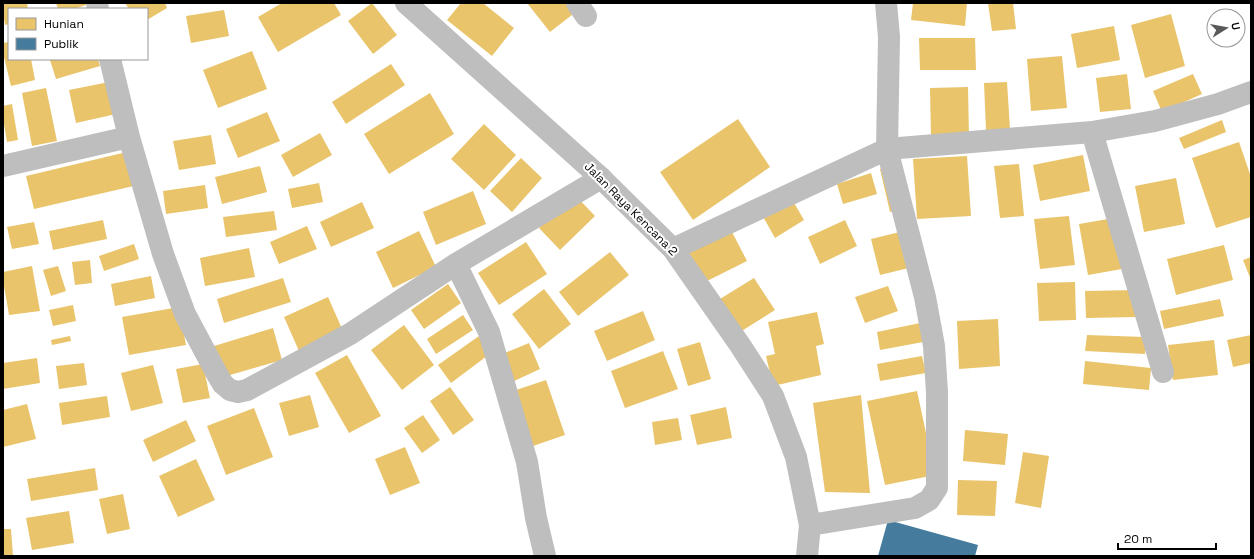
<svg xmlns="http://www.w3.org/2000/svg" width="1254" height="559" viewBox="0 0 1254 559" font-family="'Space Grotesk',sans-serif">
  <rect width="100%" height="100%" fill="#fff"/>
  <path fill="#e9c46a" d="M 3,3 L 27,3 L 28,9 L 9,9 L 9,24 L 5,25 L 3,12 Z
    M 56,3 L 92,3 L 74,9 L 58,9 Z
    M 125,3 L 165,3 L 167,8 L 147,20 L 147,9 L 129,9 Z
    M 282,3 L 334,3 L 341,15 L 278,52 L 258,17 Z
    M 372,3 L 397,35 L 373,54 L 348,21 Z
    M 461,3 L 483,3 L 514,28 L 492,56 L 447,20 Z
    M 527,3 L 570,3 L 577,11 L 550,32 Z
    M 913,3 L 967,3 L 965,26 L 911,20 Z
    M 988,3 L 1013,3 L 1016,29 L 992,31 Z
    M 224,10 L 229,36 L 191,43 L 186,16 Z
    M 1171,14 L 1185,66 L 1145,78 L 1131,25 Z
    M 1114,26 L 1120,60 L 1077,68 L 1071,34 Z
    M 919,38 L 975,38 L 976,70 L 920,70 Z
    M 9,42 L 9,59 L 31,59 L 35,80 L 11,86 L 3,53 L 3,43 Z
    M 252,51 L 267,89 L 218,108 L 203,70 Z
    M 1062,56 L 1067,108 L 1031,111 L 1027,59 Z
    M 52,59 L 98,59 L 100,66 L 56,79 L 50,60 Z
    M 391,64 L 405,85 L 346,124 L 332,102 Z
    M 1127,74 L 1131,109 L 1100,112 L 1096,78 Z
    M 1193,74 L 1202,94 L 1162,112 L 1153,91 Z
    M 109,82 L 116,114 L 76,123 L 69,90 Z
    M 1007,82 L 1010,129 L 986,130 L 984,83 Z
    M 968,87 L 969,137 L 931,138 L 930,88 Z
    M 46,88 L 57,141 L 32,146 L 22,93 Z
    M 430,93 L 454,134 L 389,174 L 364,134 Z
    M 12,104 L 18,140 L 7,142 L 3,118 L 3,106 Z
    M 267,112 L 280,141 L 238,158 L 226,129 Z
    M 738,119 L 770,167 L 693,220 L 660,172 Z
    M 1222,120 L 1226,132 L 1184,149 L 1179,138 Z
    M 484,124 L 516,155 L 484,190 L 451,159 Z
    M 320,133 L 332,155 L 293,177 L 281,155 Z
    M 211,135 L 216,164 L 179,170 L 173,141 Z
    M 1239,142 L 1251,177 L 1251,217 L 1216,228 L 1192,158 Z
    M 131,151 L 138,185 L 34,209 L 26,176 Z
    M 1083,155 L 1090,191 L 1040,201 L 1033,165 Z
    M 967,156 L 971,216 L 917,219 L 913,159 Z
    M 521,158 L 542,178 L 512,212 L 490,191 Z
    M 1019,164 L 1024,216 L 1000,218 L 994,166 Z
    M 260,166 L 267,192 L 222,204 L 215,177 Z
    M 888,167 L 897,210 L 890,212 L 880,169 Z
    M 871,173 L 877,194 L 843,204 L 837,184 Z
    M 1176,178 L 1185,224 L 1144,232 L 1135,186 Z
    M 319,183 L 323,202 L 292,208 L 288,189 Z
    M 205,185 L 208,208 L 166,214 L 163,191 Z
    M 473,191 L 486,224 L 436,245 L 423,212 Z
    M 574,194 L 595,216 L 560,250 L 539,228 Z
    M 790,196 L 804,220 L 775,238 L 761,213 Z
    M 362,202 L 374,228 L 331,247 L 320,222 Z
    M 274,211 L 277,230 L 226,237 L 223,217 Z
    M 1069,216 L 1075,265 L 1040,269 L 1034,219 Z
    M 1114,218 L 1122,269 L 1088,275 L 1079,224 Z
    M 103,220 L 107,239 L 53,250 L 49,231 Z
    M 845,220 L 857,246 L 820,264 L 808,237 Z
    M 34,222 L 39,244 L 12,249 L 7,227 Z
    M 307,226 L 317,249 L 279,264 L 270,242 Z
    M 908,230 L 917,266 L 880,275 L 871,239 Z
    M 419,231 L 436,267 L 393,288 L 376,252 Z
    M 732,232 L 747,261 L 701,284 L 686,254 Z
    M 526,242 L 547,274 L 499,305 L 478,273 Z
    M 134,244 L 139,259 L 104,271 L 99,256 Z
    M 1224,245 L 1233,280 L 1176,295 L 1167,259 Z
    M 249,248 L 255,277 L 205,286 L 200,258 Z
    M 610,252 L 629,275 L 578,316 L 559,292 Z
    M 1251,257 L 1251,280 L 1243,260 Z
    M 90,260 L 92,283 L 75,285 L 72,262 Z
    M 32,266 L 40,311 L 9,315 L 3,280 L 3,272 Z
    M 58,266 L 66,291 L 51,296 L 43,270 Z
    M 151,276 L 155,298 L 115,306 L 111,284 Z
    M 283,278 L 291,302 L 224,323 L 217,299 Z
    M 754,278 L 775,310 L 740,332 L 720,299 Z
    M 1075,282 L 1076,320 L 1039,321 L 1037,283 Z
    M 448,284 L 461,303 L 424,329 L 411,310 Z
    M 888,286 L 898,311 L 865,323 L 855,297 Z
    M 544,289 L 571,324 L 539,349 L 512,314 Z
    M 1136,290 L 1137,317 L 1086,318 L 1085,291 Z
    M 328,297 L 343,331 L 299,351 L 284,317 Z
    M 1220,299 L 1224,316 L 1164,329 L 1160,311 Z
    M 73,305 L 76,321 L 53,326 L 49,310 Z
    M 179,307 L 186,345 L 129,355 L 122,317 Z
    M 643,311 L 655,340 L 607,361 L 594,331 Z
    M 817,312 L 824,344 L 816,346 L 821,375 L 773,386 L 766,356 L 775,354 L 768,322 Z
    M 463,315 L 473,330 L 436,354 L 427,339 Z
    M 998,319 L 1000,366 L 959,369 L 957,321 Z
    M 920,323 L 923,342 L 880,350 L 877,332 Z
    M 404,325 L 434,365 L 402,390 L 371,350 Z
    M 273,328 L 282,360 L 223,377 L 214,346 Z
    M 1087,335 L 1145,337 L 1145,354 L 1085,351 Z
    M 1251,335 L 1251,363 L 1233,367 L 1227,340 Z
    M 70,336 L 71,341 L 52,345 L 51,340 Z
    M 479,336 L 491,353 L 451,383 L 438,365 Z
    M 1214,340 L 1218,375 L 1173,380 L 1168,345 Z
    M 700,342 L 711,379 L 688,386 L 677,349 Z
    M 529,343 L 540,369 L 512,382 L 500,355 Z
    M 663,351 L 678,389 L 625,408 L 611,371 Z
    M 347,355 L 381,416 L 349,433 L 315,373 Z
    M 922,356 L 926,373 L 880,381 L 877,364 Z
    M 37,358 L 40,383 L 3,389 L 3,363 Z
    M 1085,361 L 1151,368 L 1149,390 L 1083,384 Z
    M 84,363 L 87,385 L 59,389 L 56,366 Z
    M 203,364 L 210,398 L 183,403 L 176,369 Z
    M 153,365 L 163,403 L 131,411 L 121,373 Z
    M 546,380 L 565,435 L 533,446 L 513,391 Z
    M 450,387 L 474,420 L 453,435 L 430,401 Z
    M 917,391 L 935,475 L 885,485 L 867,401 Z
    M 310,395 L 319,427 L 289,436 L 279,403 Z
    M 861,395 L 870,493 L 825,492 L 813,403 Z
    M 107,396 L 110,417 L 62,425 L 59,403 Z
    M 27,404 L 36,439 L 3,447 L 3,410 Z
    M 726,407 L 732,438 L 697,445 L 690,415 Z
    M 254,408 L 273,457 L 226,475 L 207,426 Z
    M 423,415 L 440,440 L 422,453 L 404,428 Z
    M 678,418 L 682,440 L 655,445 L 652,422 Z
    M 186,420 L 196,441 L 153,462 L 143,440 Z
    M 965,430 L 1008,434 L 1005,465 L 963,461 Z
    M 405,447 L 420,483 L 390,495 L 375,459 Z
    M 1023,452 L 1049,456 L 1041,508 L 1015,503 Z
    M 196,459 L 215,500 L 178,517 L 159,476 Z
    M 95,468 L 98,490 L 31,501 L 27,479 Z
    M 958,480 L 997,481 L 995,516 L 957,515 Z
    M 123,494 L 130,529 L 107,534 L 99,499 Z
    M 69,511 L 74,543 L 32,550 L 26,518 Z
    M 3,529 L 11,529 L 13,556 L 3,556 Z"/>
  <path fill="#457b9d" d="M 888,520 L 978,545 L 975,556 L 878,556 Z"/>
  <g fill="none" stroke-linecap="round" stroke-linejoin="round">
    <path stroke="#bebebe" stroke-width="22" d="M 97,3 L 98,9
      M 577,3 L 586,16
      M 110,59 L 129,137 L 163,254 L 185,314 L 217,374 L 223,384 L 230,390 L 238,392 L 247,390 L 350,334 L 456,264 L 601,178
      M 1092,132 L 1163,372
      M 3,166 L 129,137
      M 673,249 L 887,149 L 1092,132 L 1155,121 L 1218,104 L 1251,92
      M 456,264 L 489,332 L 527,462 L 536,518 L 545,556
      M 810,525 L 915,508 L 929,500 L 937,488 L 937,392 L 934,346 L 925,297 L 887,149 L 889,37 L 886,3"/>
    <path stroke="#bebebe" stroke-width="22" d="M 406,3 L 601,178 L 673,249 L 740,345 L 773,396 L 796,457 L 810,525 L 807,556"/>
  </g>
  <g text-anchor="middle" dominant-baseline="central" stroke-width="4" stroke-linejoin="round" paint-order="stroke">
    <g font-size="12" fill="#000" stroke="#fff">
      <text transform="translate(631 209) rotate(45)">Jalan Raya Kencana 2</text>
    </g>
  </g>
  <rect width="1254" height="559" fill="none" stroke="#000000" stroke-width="8"/>
  <rect x="8" y="8" width="140" height="52" fill="#ffffff" stroke="#999999"/>
  <rect x="16" y="18" width="20" height="12" fill="#e9c46a" stroke="#999999"/>
  <text x="44" y="28" font-size="12" fill="#000000">Hunian</text>
  <rect x="16" y="38" width="20" height="12" fill="#457b9d" stroke="#999999"/>
  <text x="44" y="48" font-size="12" fill="#000000">Publik</text>
  <g transform="translate(1226 28) rotate(79)"><circle r="19" fill="#ffffff" stroke="#999999"/>
  <path d="M0-3L7 15L0 10L-7 15Z" fill="#595959"/>
  <text y="-6" font-size="11" font-weight="bold" text-anchor="middle" fill="#000000">U</text>
  </g>
  <path d="M1118 543v6h98v-6" fill="none" stroke="#000000" stroke-width="2"/>
  <text x="1124" y="543" font-size="12" fill="#000000" stroke="#ffffff" stroke-width="3" paint-order="stroke">20 m</text>
</svg>
